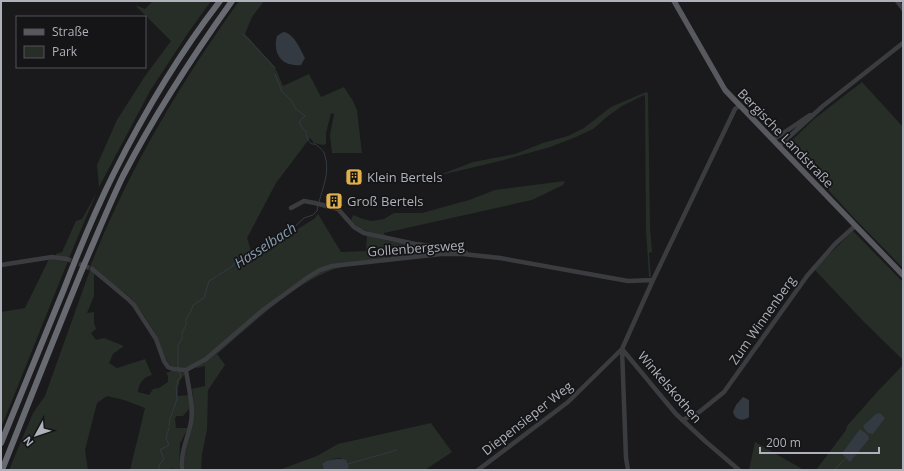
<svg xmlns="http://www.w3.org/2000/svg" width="904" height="471" viewBox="0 0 904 471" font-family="'Open Sans',sans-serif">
  <rect width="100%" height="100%" fill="#1a1a1c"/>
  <path fill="#262e27" d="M 153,1 L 211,1 L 188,33 L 150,91 L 99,187 L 97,165 L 117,120 L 145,76 L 171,41 L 135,5 L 145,9 Z
    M 239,1 L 264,1 L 252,17 L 245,34 L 275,67 L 283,86 L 309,74 L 321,97 L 344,87 L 353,101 L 357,110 L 362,153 L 332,153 L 330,135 L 334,114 L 331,113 L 326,133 L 326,144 L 323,145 L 314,143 L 310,138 L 276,183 L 247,238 L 253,257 L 264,253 L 280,240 L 314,219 L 318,214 L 341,252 L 366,251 L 367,235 L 389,241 L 461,252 L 325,268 L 264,307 L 204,359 L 187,368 L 172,367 C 164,360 162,348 158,339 C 151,325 140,309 130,297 L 90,267 C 128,171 179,85 239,1 Z
    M 862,82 L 903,127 L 903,268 L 854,218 L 787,145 L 814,119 Z
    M 646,92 L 648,93 L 650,228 L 652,252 L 649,253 L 651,277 L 649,277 L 646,230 L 645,97 L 644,95 L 622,106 L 608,116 L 593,129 L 576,137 L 550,147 L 504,160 L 437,176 L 473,162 L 515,154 L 543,143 L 568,136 L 584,128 L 611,107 Z
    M 565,181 L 563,185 L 532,200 L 384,233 L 385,236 L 360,229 L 351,221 L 353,215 L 363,219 L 372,221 L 384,219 L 394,213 L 422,213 L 469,200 L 495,190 Z
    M 97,192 L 74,246 L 1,428 L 1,312 L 25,308 L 49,259 L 56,259 L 56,254 L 62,252 L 76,221 L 82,219 Z
    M 853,231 L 903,282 L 903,360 L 864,322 L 814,269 Z
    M 333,267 L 342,267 C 298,278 252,325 217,354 L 225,365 L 208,390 L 207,430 L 202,454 L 201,470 L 183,470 L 183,463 C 188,439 197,413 192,389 L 205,386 L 205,366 L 197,368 L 195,367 L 263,311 L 317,273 Z
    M 90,270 L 94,273 L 94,296 L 87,313 L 94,312 L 94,323 L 96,329 L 91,333 L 96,340 L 104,338 L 124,346 L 113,354 L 109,363 L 117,368 L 145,359 L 152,375 C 143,377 139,383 138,392 L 149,395 L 153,389 L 159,388 L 168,382 L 168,376 L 166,373 L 171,371 L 187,372 C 179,379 177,386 178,396 L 189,395 L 189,409 L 183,416 L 177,416 L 175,418 L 176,428 L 188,428 L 180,443 L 179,470 L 175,470 L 173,468 L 169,470 L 130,470 L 145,408 L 124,400 L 107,396 L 97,403 L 85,450 L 88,470 L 9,470 L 33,413 L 45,396 Z
    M 903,365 L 903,470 L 816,470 L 846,430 L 847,426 L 878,391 Z
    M 431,423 L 452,452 L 425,470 L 348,470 L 349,466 C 348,464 347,461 345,460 C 339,456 326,460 322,465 L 324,470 L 279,470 L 317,456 L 338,444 Z
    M 755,442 L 804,470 L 749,470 Z"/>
  <path fill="#333a41" d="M 283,32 C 294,33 300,49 305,58 L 301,65 C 282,67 272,54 277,36 Z
    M 743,397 L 749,400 L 749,417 C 743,422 735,420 733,412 L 736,405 Z
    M 880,413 L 885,418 L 873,434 C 868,434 865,431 863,426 L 876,414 Z
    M 860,429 L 868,435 L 869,439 L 850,462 L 843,455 L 843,452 Z
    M 343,459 L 346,460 L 349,466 L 348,470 L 324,470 L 322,464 C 328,459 335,459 343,459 Z"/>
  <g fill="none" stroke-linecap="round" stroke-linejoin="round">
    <path stroke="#333a41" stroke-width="1" d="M 242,34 L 249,40 L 275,68
      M 275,74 L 282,92 L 291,100 L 296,109 L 305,116 L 299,122 L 303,129 L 306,131 C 307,137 307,141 312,144 L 315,144 C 319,147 324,150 325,156 C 330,172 323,187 319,202
      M 178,368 L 178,345 L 182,339 L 182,333 L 186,325 L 186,319 L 191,311 L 193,305 L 204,298 L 209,281 L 233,266 L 235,262 L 240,261 L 243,257 L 259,249 L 271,240 L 275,240 L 276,238 L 286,235 L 304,218 L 313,215 L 317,211 L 318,205
      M 169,426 L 170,419 L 177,399 L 176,387 L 178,384 L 177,381 L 181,377 L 179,371
      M 348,464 L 397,450
      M 159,470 L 159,465 L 164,459 L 160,450 L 169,445 L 166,438 L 169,428
      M 834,470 L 846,458"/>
    <path stroke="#38383c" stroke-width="4.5" stroke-dasharray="4.5 2" stroke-linecap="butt" d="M 67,259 L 92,269"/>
    <path stroke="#3b3c40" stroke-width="4.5" d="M 897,1 L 903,9
      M 773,140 L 810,115
      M 779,146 L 823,106 L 903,43
      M 291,208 L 304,201 L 315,203 L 338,209 L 354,227 L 364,233 L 415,244 L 449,248 L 466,253
      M 1,265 L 52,257 L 67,259
      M 92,269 L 128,299 L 134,305 L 156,339 L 164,361 L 168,367 L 173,369 L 186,370 L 206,359 L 263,310 L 307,278 L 320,270 L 332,266 L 441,254 L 463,254 L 500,258 L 628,281 L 653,280 L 735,109 L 739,106
      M 622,349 L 676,414 L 705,441 L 739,470
      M 682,420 L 698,413 L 724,392 L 807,276 L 835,244 L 855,226
      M 182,470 C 180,453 188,438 191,422 C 194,405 188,386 186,370
      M 478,470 L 568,402 L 622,349
      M 628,470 L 626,458 L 622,349 L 653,280"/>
    <path stroke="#58595f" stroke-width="5.5" d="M 674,1 L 725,90 L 903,275"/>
    <path stroke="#686a71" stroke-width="6" d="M 1,443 C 22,392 43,341 64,289 C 79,250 95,211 114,173 C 144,113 179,54 220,1
      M 2,470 C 29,402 56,333 84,265 C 97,235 109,205 123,176 C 155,114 192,57 232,1"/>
  </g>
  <defs>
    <g id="building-square" transform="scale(0.9)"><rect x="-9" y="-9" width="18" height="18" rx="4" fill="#e0b04e" stroke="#151517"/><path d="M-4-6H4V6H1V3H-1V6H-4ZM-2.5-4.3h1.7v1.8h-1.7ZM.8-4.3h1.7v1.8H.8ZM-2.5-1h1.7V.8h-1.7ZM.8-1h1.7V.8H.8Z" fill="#111"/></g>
  </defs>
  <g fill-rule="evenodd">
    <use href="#building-square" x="354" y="177"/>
    <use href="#building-square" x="334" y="201"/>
  </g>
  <g text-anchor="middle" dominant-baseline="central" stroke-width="3.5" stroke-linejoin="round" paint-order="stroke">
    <g font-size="13" fill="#aeb1ba" stroke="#151517">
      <text transform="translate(786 138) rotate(46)">Bergische Landstraße</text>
      <text transform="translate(416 248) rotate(-4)">Gollenbergsweg</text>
      <text transform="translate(762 320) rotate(-55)">Zum Winnenberg</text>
      <text transform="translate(670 387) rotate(49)">Winkelskothen</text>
      <text transform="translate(527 418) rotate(-38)">Diepensieper Weg</text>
    </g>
    <g font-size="13" fill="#aeb1ba" stroke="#151517" text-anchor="start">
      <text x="367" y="177">Klein Bertels</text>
      <text x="347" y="201">Groß Bertels</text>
    </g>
    <g font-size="14" font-style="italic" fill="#899eb1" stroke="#151517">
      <text transform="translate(265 245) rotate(-33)">Hasselbach</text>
    </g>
  </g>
  <rect width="904" height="471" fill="none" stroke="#aeb1ba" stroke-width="4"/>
  <rect x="16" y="16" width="130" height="52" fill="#151517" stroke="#525358"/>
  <rect x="24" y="29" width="20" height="6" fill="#58595f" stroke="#525358"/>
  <text x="52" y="36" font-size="12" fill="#aeb1ba">Straße</text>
  <rect x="24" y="46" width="20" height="12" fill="#262e27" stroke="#525358"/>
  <text x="52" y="56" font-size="12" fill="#aeb1ba">Park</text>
  <g transform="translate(36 435) rotate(230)" stroke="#151517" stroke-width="3" paint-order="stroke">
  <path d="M0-3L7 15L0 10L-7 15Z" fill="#aeb1ba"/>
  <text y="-6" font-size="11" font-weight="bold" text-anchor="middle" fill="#aeb1ba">N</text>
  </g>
  <path d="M760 447v6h119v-6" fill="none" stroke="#aeb1ba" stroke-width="2"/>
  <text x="766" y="447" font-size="12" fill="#aeb1ba" stroke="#151517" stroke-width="3" paint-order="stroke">200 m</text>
</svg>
